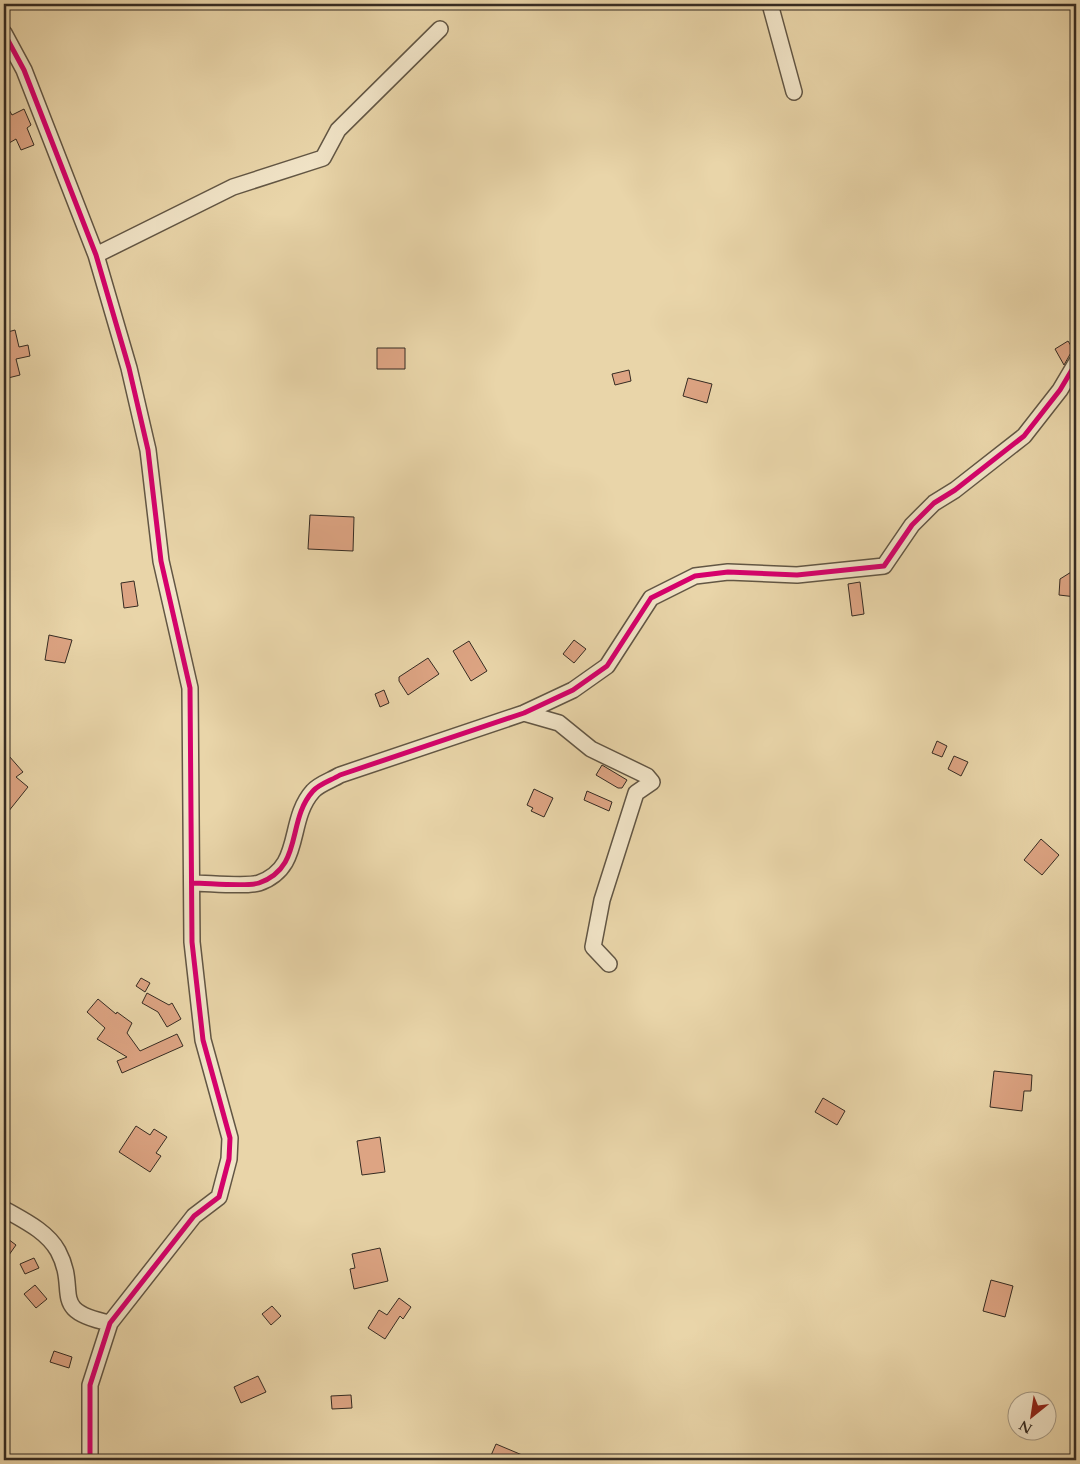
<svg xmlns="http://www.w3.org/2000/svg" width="1080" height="1464" viewBox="0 0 1080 1464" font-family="Cardo,serif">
  <rect width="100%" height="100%" fill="#e9d5a9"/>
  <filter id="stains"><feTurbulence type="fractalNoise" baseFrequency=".004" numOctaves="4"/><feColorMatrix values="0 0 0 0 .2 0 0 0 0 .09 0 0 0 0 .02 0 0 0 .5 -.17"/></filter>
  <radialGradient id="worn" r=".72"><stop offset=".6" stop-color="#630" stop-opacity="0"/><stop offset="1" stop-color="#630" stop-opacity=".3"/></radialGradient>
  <path fill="#dda483" stroke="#352b22" d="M 4,101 L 12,115 L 24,109 L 31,125 L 27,128 L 34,145 L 21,150 L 16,139 L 4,146 Z
    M 15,330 L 19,347 L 28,345 L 30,356 L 16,359 L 20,375 L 4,379 L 4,333 Z
    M 1068,341 L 1073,349 L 1064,365 L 1055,349 Z
    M 377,348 L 405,348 L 405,369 L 377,369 Z
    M 629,370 L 631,381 L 615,385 L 612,374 Z
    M 688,378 L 712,384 L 707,403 L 683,396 Z
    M 310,515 L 354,517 L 353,551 L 308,549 Z
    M 1076,569 L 1076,597 L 1059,595 L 1060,579 Z
    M 134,581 L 138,606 L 124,608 L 121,583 Z
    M 860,582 L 864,614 L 852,616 L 848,584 Z
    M 49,635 L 72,640 L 65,663 L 45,660 Z
    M 574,640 L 586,649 L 574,663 L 563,654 Z
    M 469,641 L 487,671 L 471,681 L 453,651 Z
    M 428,658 L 439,674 L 408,695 L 399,681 L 399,677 Z
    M 384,690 L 389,703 L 380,707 L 375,694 Z
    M 937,741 L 947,746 L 942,757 L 932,753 Z
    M 9,756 L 23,772 L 16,777 L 28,787 L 4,817 L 4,761 Z
    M 954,756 L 968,762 L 961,776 L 948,769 Z
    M 602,765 L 627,780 L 622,788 L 618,788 L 596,775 Z
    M 534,789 L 553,798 L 544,817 L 531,811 L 533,808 L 527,805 Z
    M 587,791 L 612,802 L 609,811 L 584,800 Z
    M 1041,839 L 1059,855 L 1042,875 L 1024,860 Z
    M 141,978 L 150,983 L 145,992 L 136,986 Z
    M 147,993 L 169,1005 L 172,1003 L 181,1019 L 167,1027 L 158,1012 L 142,1003 Z
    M 98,999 L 116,1014 L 117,1012 L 132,1023 L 127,1033 L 140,1051 L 177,1034 L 183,1046 L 122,1073 L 117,1061 L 127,1057 L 97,1039 L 105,1028 L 87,1012 Z
    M 994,1071 L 1032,1075 L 1031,1091 L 1024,1091 L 1022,1111 L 990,1107 Z
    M 823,1098 L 845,1111 L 837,1125 L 815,1112 Z
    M 136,1126 L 150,1135 L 154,1129 L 167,1137 L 156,1153 L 161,1156 L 150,1172 L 119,1152 Z
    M 380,1137 L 385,1172 L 362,1175 L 357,1141 Z
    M 4,1236 L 16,1245 L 4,1262 Z
    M 380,1248 L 388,1281 L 354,1289 L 350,1269 L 355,1268 L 352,1254 Z
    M 34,1258 L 39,1268 L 25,1274 L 20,1264 Z
    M 991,1280 L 1013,1286 L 1005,1317 L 983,1311 Z
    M 35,1285 L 47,1299 L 36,1308 L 24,1294 Z
    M 399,1298 L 411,1307 L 403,1319 L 400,1316 L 385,1339 L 368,1328 L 379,1310 L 387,1315 Z
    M 272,1306 L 281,1316 L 271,1325 L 262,1314 Z
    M 54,1351 L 72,1357 L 69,1368 L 50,1362 Z
    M 258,1376 L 266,1392 L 241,1403 L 234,1387 Z
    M 351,1395 L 352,1408 L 332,1409 L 331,1396 Z
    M 496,1444 L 534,1460 L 489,1460 Z"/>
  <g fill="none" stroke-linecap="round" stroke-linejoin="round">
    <g stroke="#625644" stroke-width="18">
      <path id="street" d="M 770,4 L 794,92
        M 4,33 L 24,70 L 96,255 L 129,368 L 148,450 L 161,561 L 190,688 L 192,942 L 203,1040 L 230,1138 L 229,1159 L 219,1197 L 194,1216 L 110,1323 L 90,1385 L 90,1460
        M 96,255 L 233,187 L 323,158 L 338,130 L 440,29
        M 524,713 L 559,723 L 591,749 L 647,776 L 652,782 L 636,793 L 602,900 L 593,947 L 609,964
        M 193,883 C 208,883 247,887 259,883 C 304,867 286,821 313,791 C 319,784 332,780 340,775 L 524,713 L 573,690 L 607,666 L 651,598 L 695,576 L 728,572 L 797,575 L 884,566 L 912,525 L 934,503 L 955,490 L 1024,436 L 1060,390 L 1076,363
        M 4,1209 C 23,1220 47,1231 58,1251 C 80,1292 47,1310 110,1323"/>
    </g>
    <use href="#street" stroke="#f1e4c7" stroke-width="15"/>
    <g stroke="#f1e4c7" stroke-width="8">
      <path id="cycleway" d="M 4,33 L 24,70 L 96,255 L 129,368 L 148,450 L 161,561 L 190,688 L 192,942 L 203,1040 L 230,1138 L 229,1159 L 219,1197 L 194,1216 L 110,1323 L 90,1385 L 90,1460
        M 193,883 C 208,883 247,887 259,883 C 304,867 286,821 313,791 C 319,784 332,780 340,775 L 524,713 L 573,690 L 607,666 L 651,598 L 695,576 L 728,572 L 797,575 L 884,566 L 912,525 L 934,503 L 955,490 L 1024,436 L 1060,390 L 1076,363"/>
    </g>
    <use href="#cycleway" stroke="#d6006c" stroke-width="5"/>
  </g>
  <rect width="1080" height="1464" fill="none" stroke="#e9d5a9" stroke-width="20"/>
  <rect x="5" y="5" width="1070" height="1454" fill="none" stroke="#352b22" stroke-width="2.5"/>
  <rect x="10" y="10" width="1060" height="1444" fill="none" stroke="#352b22"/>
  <g transform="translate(1032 1416) rotate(210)"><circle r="24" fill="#f1e4c7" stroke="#a69a85"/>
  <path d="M0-4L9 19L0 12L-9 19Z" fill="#8f2418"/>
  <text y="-8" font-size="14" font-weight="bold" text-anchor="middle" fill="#352b22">N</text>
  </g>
  <rect width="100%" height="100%" filter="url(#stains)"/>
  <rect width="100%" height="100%" fill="url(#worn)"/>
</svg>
